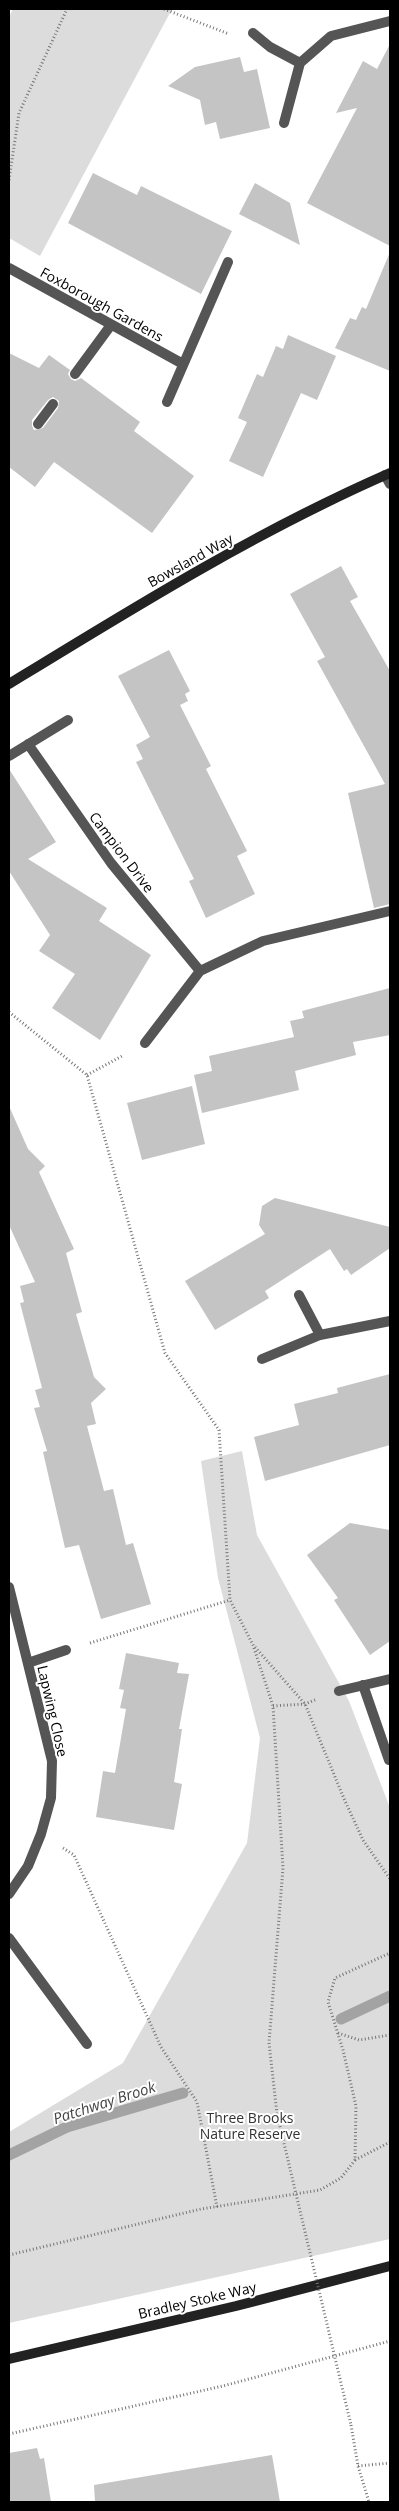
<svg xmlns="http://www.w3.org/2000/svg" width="399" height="2511" viewBox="0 0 399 2511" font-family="'Open Sans',sans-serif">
  <rect width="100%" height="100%" fill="#fff"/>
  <path fill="#dcdcdc" d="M 13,9 L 172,9 L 40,256 L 9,238 L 9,17 Z
    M 242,1451 L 257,1535 L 349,1701 L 390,1808 L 390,2239 L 9,2323 L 9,2132 L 123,2063 L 247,1843 L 260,1738 L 218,1578 L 201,1461 Z"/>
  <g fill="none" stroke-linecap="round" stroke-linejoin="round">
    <path stroke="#a3a3a3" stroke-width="11" d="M 341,2019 L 390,1996
      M 9,2155 L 67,2127 L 183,2093"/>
  </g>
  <path fill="#c4c4c4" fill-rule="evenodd" d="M 390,44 L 390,246 L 307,203 L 357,108 L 336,113 L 363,61 L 377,69 Z
    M 240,57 L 244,72 L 257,69 L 270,128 L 220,139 L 216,122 L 205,125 L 200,100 L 168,86 L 195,67 Z
    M 93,173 L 137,195 L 141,186 L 232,231 L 201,294 L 68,223 Z
    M 255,183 L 290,203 L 300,245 L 239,214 Z
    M 390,252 L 390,371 L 335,348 L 350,318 L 356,320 L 362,307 L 366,309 Z
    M 288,335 L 336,356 L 317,400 L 301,393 L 263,477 L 229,461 L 247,422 L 238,418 L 257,374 L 263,377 L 276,346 L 283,349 Z
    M 9,353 L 39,368 L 49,355 L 70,370 L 68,374 L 71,379 L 75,381 L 81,378 L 140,422 L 134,431 L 194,476 L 152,533 L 54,462 L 35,487 L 9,467 ZM 53,397 L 59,401 L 58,408 L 43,428 L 34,430 L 32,426 L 32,420 L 48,400 Z
    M 341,566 L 358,597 L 350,601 L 390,671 L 390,904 L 374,908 L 348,793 L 385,784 L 317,661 L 325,657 L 290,594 Z
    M 169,650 L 190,691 L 185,694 L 188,701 L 180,705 L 211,766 L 206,769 L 247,851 L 237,856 L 255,894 L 206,918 L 189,881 L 194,879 L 136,762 L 143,759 L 136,745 L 150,737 L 118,676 Z
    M 9,769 L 56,842 L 28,859 L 107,908 L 99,921 L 151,955 L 100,1040 L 52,1008 L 75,974 L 39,951 L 50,935 L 9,871 Z
    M 390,988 L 390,1035 L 353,1042 L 356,1055 L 295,1071 L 299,1090 L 202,1113 L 194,1075 L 212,1071 L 209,1056 L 294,1037 L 290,1021 L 304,1018 L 302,1011 Z
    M 192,1086 L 205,1144 L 142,1160 L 127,1103 Z
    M 9,1106 L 28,1149 L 45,1166 L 39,1172 L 74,1249 L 66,1253 L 82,1312 L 76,1314 L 94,1377 L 106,1389 L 91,1403 L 96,1424 L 87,1426 L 104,1491 L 113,1489 L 126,1545 L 133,1543 L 151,1604 L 101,1619 L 79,1545 L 65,1548 L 43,1452 L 47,1451 L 34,1408 L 40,1407 L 35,1390 L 42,1388 L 20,1303 L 24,1302 L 20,1286 L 35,1282 L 9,1225 Z
    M 275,1198 L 390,1227 L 390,1248 L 351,1275 L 347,1269 L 344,1271 L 330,1249 L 265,1291 L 269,1298 L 215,1330 L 185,1281 L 265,1234 L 259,1225 L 262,1206 Z
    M 390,1374 L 390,1445 L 265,1481 L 254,1437 L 299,1425 L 294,1404 L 338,1393 L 337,1388 Z
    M 350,1523 L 390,1530 L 390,1641 L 370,1655 L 334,1600 L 338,1598 L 307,1555 Z
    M 126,1653 L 179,1663 L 177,1673 L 189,1674 L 179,1729 L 182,1729 L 174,1782 L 182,1784 L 174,1830 L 96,1817 L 103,1771 L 115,1773 L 126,1709 L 120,1708 L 124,1690 L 119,1689 Z
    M 37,2448 L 40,2459 L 44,2458 L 51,2502 L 9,2502 L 9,2453 Z
    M 272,2455 L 280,2502 L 95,2502 L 94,2485 Z"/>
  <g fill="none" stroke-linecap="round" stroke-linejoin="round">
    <path stroke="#777" stroke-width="3" stroke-dasharray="1 2.5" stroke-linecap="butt" d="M 164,9 L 229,34
      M 9,180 L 19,113 L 67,9
      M 9,1012 L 87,1075 L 165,1353 L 219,1430 L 230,1600 L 253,1645 L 273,1706 L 283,1868 L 269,2043
      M 87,1075 L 124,1055
      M 90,1643 L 230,1600
      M 255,1647 L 305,1704 L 345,1801 L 363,1840 L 390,1879
      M 273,1706 L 305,1704 L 317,1699
      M 63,1848 L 74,1855 L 161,2047 L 197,2102 L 217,2207
      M 338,2033 L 359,2040 L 390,2035
      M 355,2160 L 390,2142
      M 9,2255 L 201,2209 L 320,2190 L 341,2178 L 355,2160 L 356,2106 L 343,2050 L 328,2002 L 335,1978 L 390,1953
      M 351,2425 L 358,2466 L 369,2502
      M 9,2434 L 223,2386 L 390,2341
      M 358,2466 L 390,2463"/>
    <path stroke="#555" stroke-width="10" d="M 75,374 L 111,325
      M 38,424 L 53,404
      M 363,1685 L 389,1760
      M 9,1938 L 87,2044"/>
    <path stroke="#555" stroke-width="10" d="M 253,33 L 270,47 L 300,63
      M 284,123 L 300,63 L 331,36 L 390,21
      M 9,268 L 183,364
      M 167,402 L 228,262
      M 385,475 L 390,484
      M 28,744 L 111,863 L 200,971
      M 9,756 L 68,720
      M 145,1043 L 200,971 L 263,941 L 390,911
      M 299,1295 L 320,1335
      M 262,1359 L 320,1335 L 390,1321
      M 9,1587 L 52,1761 L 51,1798 L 41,1834 L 28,1866 L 9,1894
      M 28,1663 L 66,1650
      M 339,1691 L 390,1679"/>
    <path stroke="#222" stroke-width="10" d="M 9,684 C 133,608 257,531 390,473
      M 9,2359 L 236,2306 L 390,2266"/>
    <path stroke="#777" stroke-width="3" stroke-dasharray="1 2.5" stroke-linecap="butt" d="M 269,2043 L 277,2114 L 351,2425"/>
  </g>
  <g text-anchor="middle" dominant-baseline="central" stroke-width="4" stroke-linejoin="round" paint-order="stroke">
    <g font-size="14" fill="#000" stroke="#fff">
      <text transform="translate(102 304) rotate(29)">Foxborough Gardens</text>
      <text transform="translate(190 560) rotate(-29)">Bowsland Way</text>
      <text transform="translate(122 852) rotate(53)">Campion Drive</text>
      <text transform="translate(53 1711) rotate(77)">Lapwing Close</text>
      <text transform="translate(197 2300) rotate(-13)">Bradley Stoke Way</text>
    </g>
    <g font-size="14" fill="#333" stroke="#fff">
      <text x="250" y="2117">Three Brooks<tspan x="250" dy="16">Nature Reserve</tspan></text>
    </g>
    <g font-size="15" font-style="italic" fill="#444" stroke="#fff">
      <text transform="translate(104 2102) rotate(-18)">Patchway Brook</text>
    </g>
  </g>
  <rect width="399" height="2511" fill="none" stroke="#000000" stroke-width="20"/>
</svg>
